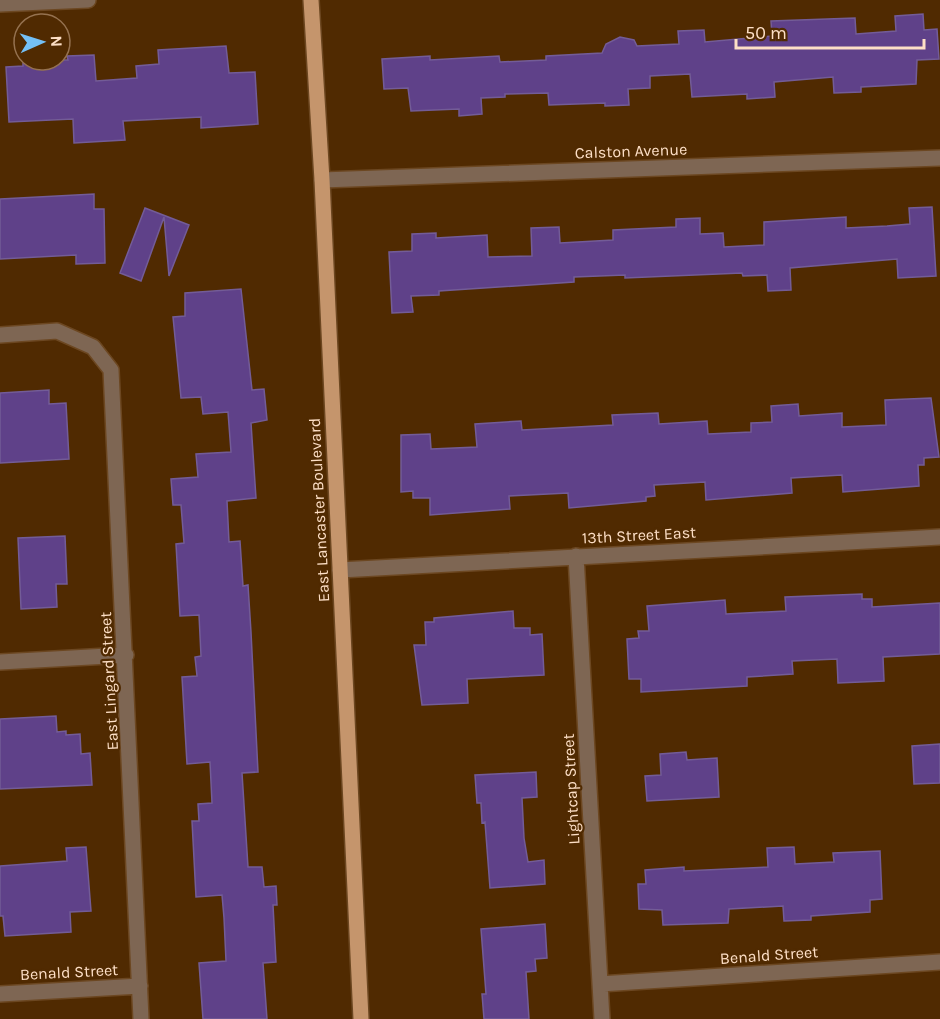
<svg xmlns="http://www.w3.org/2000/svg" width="940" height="1019" viewBox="0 0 940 1019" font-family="Karla,sans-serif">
  <rect width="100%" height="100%" fill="#502a01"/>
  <path fill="#5f4189" stroke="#735c97" stroke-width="1.5" d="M 923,14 L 924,30 L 937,29 L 939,59 L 917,60 L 916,84 L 861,87 L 861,92 L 834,93 L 833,77 L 774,82 L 775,97 L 747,99 L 747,94 L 692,97 L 690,74 L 650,76 L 650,88 L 628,89 L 629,105 L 605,106 L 605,103 L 549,105 L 548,93 L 505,94 L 505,97 L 481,98 L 482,114 L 459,116 L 459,109 L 411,111 L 408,88 L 384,89 L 382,59 L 430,56 L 430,60 L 499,56 L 500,62 L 546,60 L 546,56 L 602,53 L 606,44 L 620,37 L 634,40 L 637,46 L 679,44 L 678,31 L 704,30 L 705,42 L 772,36 L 771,21 L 855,18 L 856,34 L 896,31 L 895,16 Z
    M 226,46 L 229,73 L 255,72 L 258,124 L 201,128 L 201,117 L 123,121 L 125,140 L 74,143 L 73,119 L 9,122 L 6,67 L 23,66 L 23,60 L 68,60 L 67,56 L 94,55 L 96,81 L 137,78 L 136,66 L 159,64 L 158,50 Z
    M 94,194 L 94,209 L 104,209 L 105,263 L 76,264 L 76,255 L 0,259 L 0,199 Z
    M 932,207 L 936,276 L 898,278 L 897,259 L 790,268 L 791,290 L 768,291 L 767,275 L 743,276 L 742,273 L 625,278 L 625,275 L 574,277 L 574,282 L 439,291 L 439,295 L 411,296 L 413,312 L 392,313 L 389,252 L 412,251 L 412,234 L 436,233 L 436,238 L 487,235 L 488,257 L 532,256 L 531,228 L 559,227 L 560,243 L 613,240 L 613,230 L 676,227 L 676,219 L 700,218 L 700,234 L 723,233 L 724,247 L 764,245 L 764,222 L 846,217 L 846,228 L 887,226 L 910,224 L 909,208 Z
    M 145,208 L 189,225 L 169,276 L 164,217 L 141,281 L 120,273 Z
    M 241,289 L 252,390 L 264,389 L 267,420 L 251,423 L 256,498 L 227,501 L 229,542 L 240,541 L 243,586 L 248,585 L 251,632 L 258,772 L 242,773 L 248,867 L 262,867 L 264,887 L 276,886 L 277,905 L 273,905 L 276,962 L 263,963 L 267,1019 L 203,1019 L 199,963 L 226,961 L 224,918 L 222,895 L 196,897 L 192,821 L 199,821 L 198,804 L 212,803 L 210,762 L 187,764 L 182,677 L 197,676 L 195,657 L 201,656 L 199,615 L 180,616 L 176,544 L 184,543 L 181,505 L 173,505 L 171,479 L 198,477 L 196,454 L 231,452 L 228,412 L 203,414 L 201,397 L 181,398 L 173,317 L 185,316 L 185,293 Z
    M 49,390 L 49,404 L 66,403 L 69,459 L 0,463 L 0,393 Z
    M 931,398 L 939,457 L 924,458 L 924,465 L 918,465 L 919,486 L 843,492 L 842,475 L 791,478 L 792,493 L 706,500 L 705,482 L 654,485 L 655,496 L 646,497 L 646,501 L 569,508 L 568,493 L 509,496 L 510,509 L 430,515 L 430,498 L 413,498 L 413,491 L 401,492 L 401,435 L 430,434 L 431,449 L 477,447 L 475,424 L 521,421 L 522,430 L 613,425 L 612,415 L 658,413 L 659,424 L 707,421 L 708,434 L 751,432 L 751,423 L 772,422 L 771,406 L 798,404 L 799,416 L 842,413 L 842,427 L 886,425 L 885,400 Z
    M 65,536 L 67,584 L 56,584 L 57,607 L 21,609 L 18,538 Z
    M 862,594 L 862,599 L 872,599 L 872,607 L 940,603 L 940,654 L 883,657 L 884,681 L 838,683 L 837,659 L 792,661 L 793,674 L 747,677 L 747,686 L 641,692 L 641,679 L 629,679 L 627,639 L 639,638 L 638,631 L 649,631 L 647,606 L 725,600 L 726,614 L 786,611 L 785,597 Z
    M 513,611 L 514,628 L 530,628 L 530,635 L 542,634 L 544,675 L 467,679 L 468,703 L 422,705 L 414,645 L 426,645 L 425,622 L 434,622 L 434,618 Z
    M 56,716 L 57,732 L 66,731 L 66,735 L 80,734 L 81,754 L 90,753 L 92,785 L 0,789 L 0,719 Z
    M 940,744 L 940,783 L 914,784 L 912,746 Z
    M 686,752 L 687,760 L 717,758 L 719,797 L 647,801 L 645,776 L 661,775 L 660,754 Z
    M 536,772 L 537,797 L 522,798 L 524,838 L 528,862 L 544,860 L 545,884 L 490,888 L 485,822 L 482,823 L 481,803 L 477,803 L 475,775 Z
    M 86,847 L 91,911 L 70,912 L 71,932 L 5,936 L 3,916 L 0,916 L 0,866 L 67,861 L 66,848 Z
    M 794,847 L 795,864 L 834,862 L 833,853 L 880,851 L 882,899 L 870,900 L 870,912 L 811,916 L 811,920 L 784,921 L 783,906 L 729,909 L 728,923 L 663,925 L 662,910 L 639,909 L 638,884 L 646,884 L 645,870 L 684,867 L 684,871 L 768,867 L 767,848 Z
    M 545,924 L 547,958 L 535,959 L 536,971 L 526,972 L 529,1019 L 484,1019 L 482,994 L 486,994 L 481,929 Z"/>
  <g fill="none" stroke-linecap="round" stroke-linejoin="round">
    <g stroke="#6c4721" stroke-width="18">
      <path id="minor" d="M 0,4 L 88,0
        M 322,180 L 940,158
        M 0,335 L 57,331 L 93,347 L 111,370 L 141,1019
        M 576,556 L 602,1019
        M 340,570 L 940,537
        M 0,662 L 126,655
        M 600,984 L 940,962
        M 0,994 L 140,986"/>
    </g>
    <g stroke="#6c4721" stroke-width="18">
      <path id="major" d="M 311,0 L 322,180 L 361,1019"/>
    </g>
    <use href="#minor" stroke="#7e6653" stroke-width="15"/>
    <use href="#major" stroke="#c5956c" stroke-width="15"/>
  </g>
  <g text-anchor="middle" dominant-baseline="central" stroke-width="4.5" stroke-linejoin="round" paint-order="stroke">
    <g font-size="16" fill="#fddfc6" stroke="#502a01">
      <text transform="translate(631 151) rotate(-2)">Calston Avenue</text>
      <text transform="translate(319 510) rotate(-93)">East Lancaster Boulevard</text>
      <text transform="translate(639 535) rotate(-3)">13th Street East</text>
      <text transform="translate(109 681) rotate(-93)">East Lingard Street</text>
      <text transform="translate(571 789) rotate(-93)">Lightcap Street</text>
      <text transform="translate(769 955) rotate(-4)">Benald Street</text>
      <text transform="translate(69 972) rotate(-3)">Benald Street</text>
    </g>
  </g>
  <g transform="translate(42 42) rotate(87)"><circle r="28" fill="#502a01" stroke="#957250" stroke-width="1.5"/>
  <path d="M0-4.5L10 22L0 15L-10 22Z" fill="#74c0f6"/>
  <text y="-9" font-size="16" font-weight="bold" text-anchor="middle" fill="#fddfc6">N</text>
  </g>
  <path d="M736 39v9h188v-9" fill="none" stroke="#fddfc6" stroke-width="3"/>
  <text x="745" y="39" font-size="18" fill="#fddfc6" stroke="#502a01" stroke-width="4.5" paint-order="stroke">50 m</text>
</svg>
